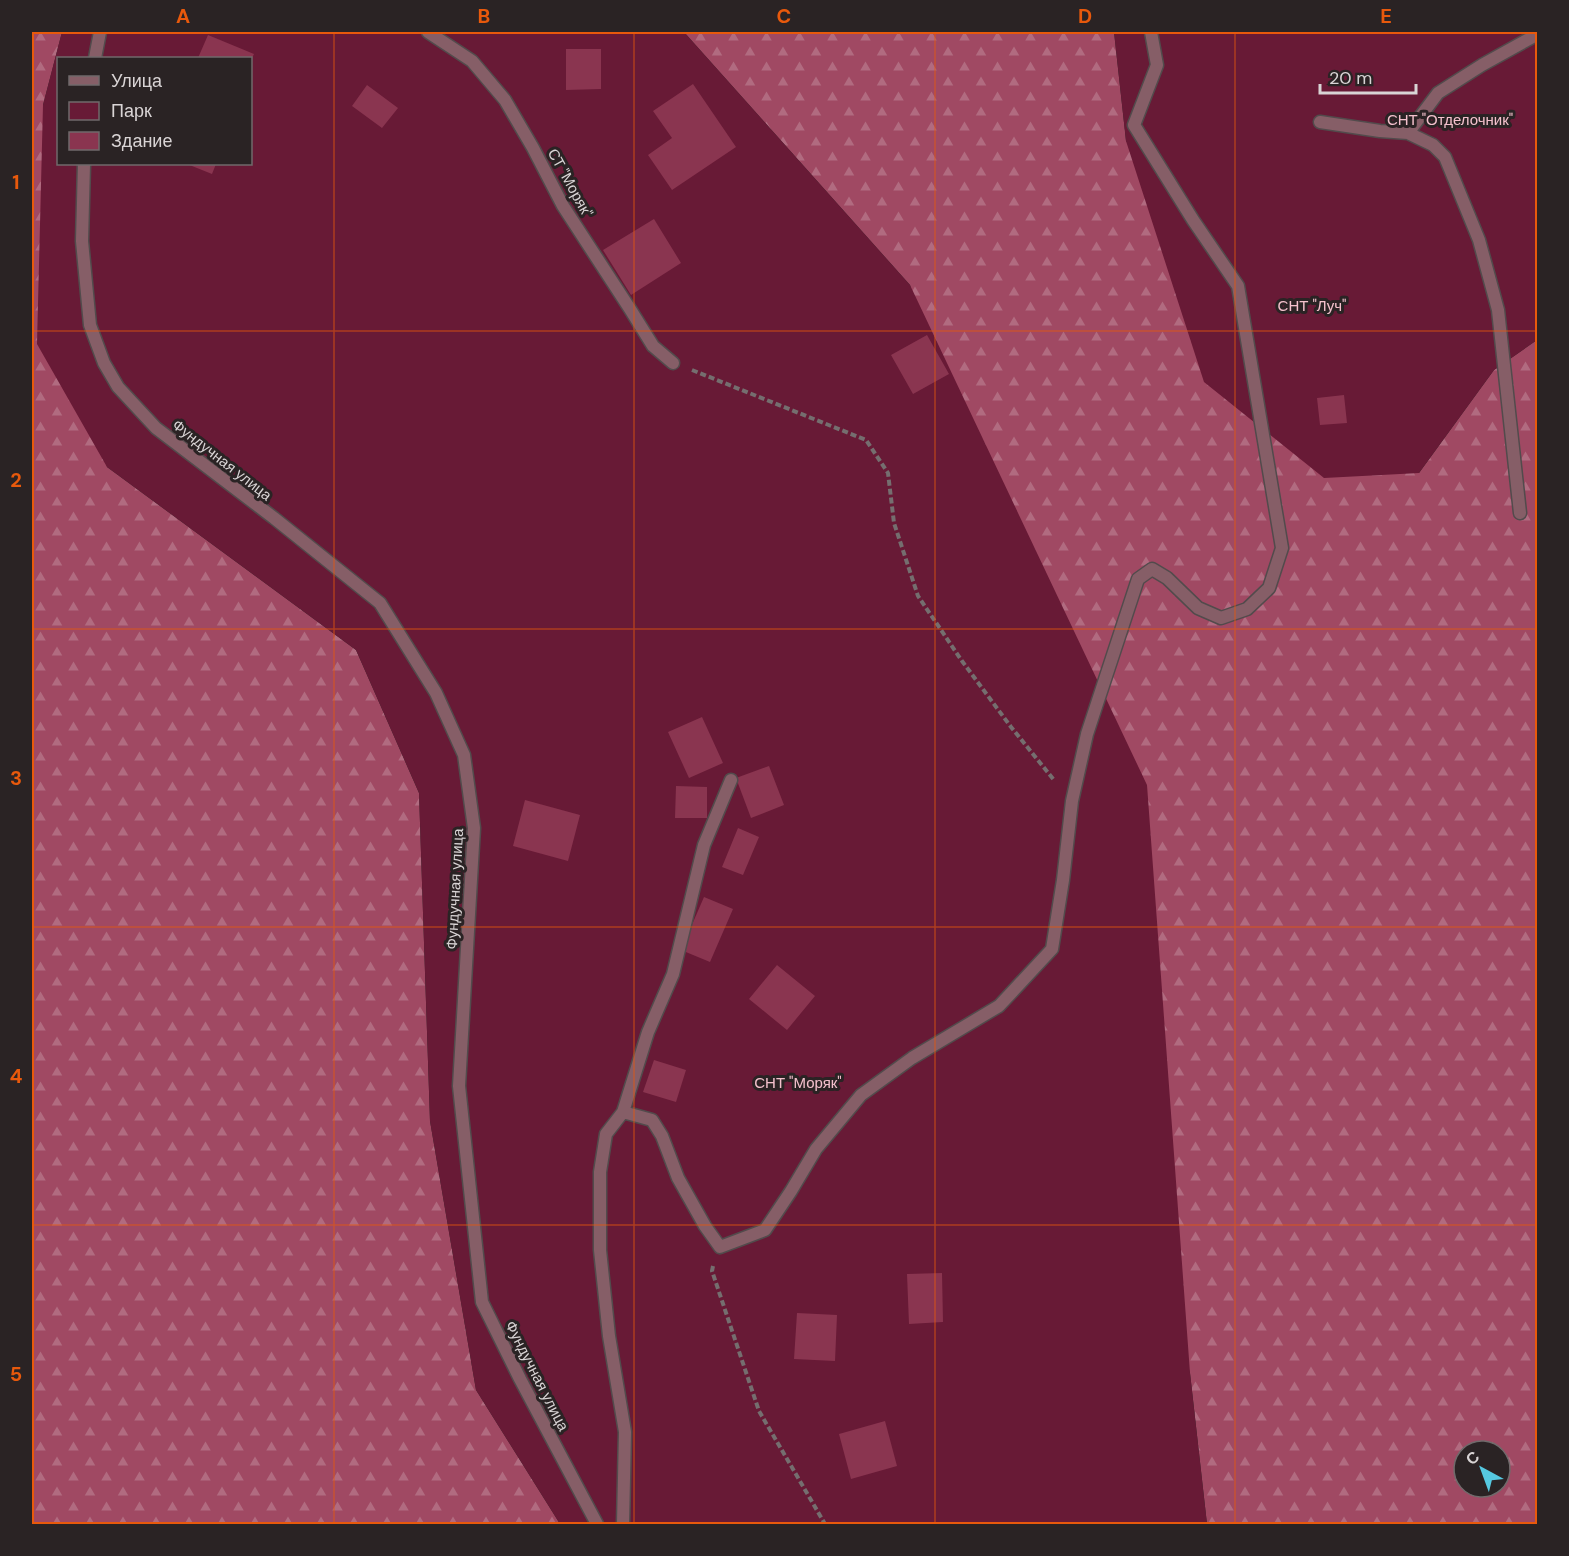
<svg xmlns="http://www.w3.org/2000/svg" width="1569" height="1556" viewBox="0 0 1569 1556" font-family="'DM Sans',sans-serif">
  <defs>
    <pattern id="forest-firs" width="22" height="20" patternUnits="userSpaceOnUse" patternTransform="scale(1.5)"><rect width="22" height="20" fill="#a04963"/><path d="M5 1l3.5 6h-7zM16 11l3.5 6h-7z" fill="#b16b80"/></pattern>
  </defs>
  <rect width="100%" height="100%" fill="#342d2e"/>
  <path fill="url(#forest-firs)" fill-rule="evenodd" d="M 32,32 L 62,32 L 43,105 L 107,467 L 356,650 L 419,793 L 430,1121 L 476,1390 L 560,1524 L 32,1524 Z
    M 684,32 L 1114,32 L 1126,141 L 1419,473 L 1494,370 L 1537,340 L 1537,1524 L 1207,1524 L 1190,1373 L 910,285 ZM 1464,1451 L 1500,1451 L 1500,1487 L 1464,1487 Z"/>
  <path fill="#681a36" fill-rule="evenodd" d="M 62,32 L 684,32 L 910,285 L 1147,785 L 1190,1373 L 1207,1524 L 560,1524 L 476,1390 L 430,1121 L 419,793 L 356,650 L 107,467 L 37,344 L 43,105 ZM 58,58 L 250,58 L 250,164 L 58,164 Z
    M 1114,32 L 1537,32 L 1537,340 L 1494,370 L 1419,473 L 1324,478 L 1204,382 L 1126,141 Z"/>
  <path fill="#8a3550" d="M 208,35 L 254,54 L 252,58 L 198,58 Z
    M 566,49 L 601,49 L 601,89 L 566,90 Z
    M 693,84 L 736,147 L 672,190 L 648,155 L 672,138 L 653,111 Z
    M 367,85 L 398,108 L 382,128 L 352,106 Z
    M 187,164 L 216,164 L 212,174 Z
    M 654,219 L 681,263 L 631,295 L 603,250 Z
    M 927,335 L 949,374 L 913,394 L 891,355 Z
    M 1344,395 L 1347,423 L 1320,425 L 1317,398 Z
    M 702,717 L 723,763 L 689,778 L 668,732 Z
    M 769,766 L 784,805 L 751,818 L 736,778 Z
    M 676,786 L 707,787 L 707,818 L 675,818 Z
    M 525,800 L 580,815 L 568,861 L 513,846 Z
    M 738,828 L 759,837 L 743,875 L 722,867 Z
    M 704,897 L 733,909 L 710,962 L 681,950 Z
    M 777,965 L 815,996 L 787,1030 L 749,999 Z
    M 654,1060 L 686,1070 L 676,1102 L 643,1092 Z
    M 942,1273 L 943,1322 L 909,1324 L 907,1274 Z
    M 797,1313 L 837,1315 L 835,1361 L 794,1359 Z
    M 885,1421 L 897,1466 L 851,1479 L 839,1434 Z"/>
  <g fill="none" stroke-linecap="round" stroke-linejoin="round">
    <g stroke="#524b4c" stroke-width="15">
      <path id="lane" d="M 428,32 L 472,61 L 505,100 L 533,148 L 563,206 L 630,309 L 653,346 L 673,363
        M 1320,122 L 1380,131 L 1408,133 L 1433,145 L 1445,157 L 1479,240 L 1498,310 L 1520,513
        M 1408,133 L 1438,93 L 1482,65 L 1538,34
        M 623,1112 L 648,1032 L 673,974 L 704,845 L 731,780
        M 623,1524 L 625,1432 L 609,1336 L 600,1250 L 600,1172 L 606,1134 L 623,1112 L 652,1120 L 662,1136 L 678,1178 L 705,1226 L 720,1247 L 765,1230 L 791,1191 L 816,1149 L 861,1095 L 912,1058 L 999,1006 L 1052,949 L 1063,880 L 1072,801 L 1087,734 L 1138,579 L 1152,569 L 1167,578 L 1198,608 L 1221,618 L 1247,609 L 1269,588 L 1282,548 L 1238,286 L 1193,220 L 1134,125 L 1157,65 L 1151,32"/>
    </g>
    <g stroke="#524b4c" stroke-width="15">
      <path id="street" d="M 95,58 L 100,32
        M 84,164 L 82,241 L 90,325 L 104,363 L 118,387 L 156,428 L 274,518 L 380,603 L 436,693 L 464,755 L 474,828 L 459,1086 L 482,1302 L 520,1379 L 597,1524"/>
    </g>
    <path stroke="#756e6f" stroke-width="4" stroke-dasharray="6 3" stroke-linecap="butt" d="M 692,370 L 866,440 L 888,473 L 894,523 L 918,596 L 962,661 L 1011,727 L 1054,780
      M 713,1266 L 712,1271 L 759,1411 L 825,1524"/>
    <use href="#lane" stroke="#865e67" stroke-width="12"/>
    <use href="#street" stroke="#865e67" stroke-width="12"/>
  </g>
  <path fill="none" stroke="#e8590c" stroke-width="1.5" stroke-opacity="0.55" d="M 334,32 L 334,1524M 634,32 L 634,1524M 935,32 L 935,1524M 1235,32 L 1235,1524M 32,331 L 1538,331M 32,629 L 1538,629M 32,927 L 1538,927M 32,1225 L 1538,1225"/>
  <g text-anchor="middle" dominant-baseline="central" stroke-width="6" stroke-linejoin="round" paint-order="stroke">
    <g font-size="15" fill="#f4c1cd" stroke="#2a2324">
      <text x="1450" y="120">СНТ "Отделочник"</text>
      <text x="1312" y="306">СНТ "Луч"</text>
      <text x="798" y="1083">СНТ "Моряк"</text>
    </g>
    <g font-size="15" fill="#d9d4d5" stroke="#2a2324">
      <text transform="translate(570 183) rotate(61)">СТ "Моряк"</text>
      <text transform="translate(222 460) rotate(38)">Фундучная улица</text>
      <text transform="translate(455 889) rotate(-87)">Фундучная улица</text>
      <text transform="translate(537 1376) rotate(63)">Фундучная улица</text>
    </g>
  </g>
  <rect width="1569" height="1556" fill="none" stroke="#2a2324" stroke-width="66"/>
  <rect x="57" y="57" width="195" height="108" fill="#2a2324" stroke="#706a6b" stroke-width="1.5"/>
  <rect x="69" y="76" width="30" height="9" fill="#865e67" stroke="#706a6b" stroke-width="1.5"/>
  <text x="111" y="87" font-size="18" fill="#d9d4d5">Улица</text>
  <rect x="69" y="102" width="30" height="18" fill="#681a36" stroke="#706a6b" stroke-width="1.5"/>
  <text x="111" y="117" font-size="18" fill="#d9d4d5">Парк</text>
  <rect x="69" y="132" width="30" height="18" fill="#8a3550" stroke="#706a6b" stroke-width="1.5"/>
  <text x="111" y="147" font-size="18" fill="#d9d4d5">Здание</text>
  <g transform="translate(1482 1469) rotate(319)"><circle r="28" fill="#2a2324" stroke="#706a6b" stroke-width="1.5"/>
  <path d="M0-4.5L10 22L0 15L-10 22Z" fill="#56c9e1"/>
  <text y="-9" font-size="16" font-weight="bold" text-anchor="middle" fill="#d9d4d5">С</text>
  </g>
  <path d="M1320 84v9h96v-9" fill="none" stroke="#d9d4d5" stroke-width="3"/>
  <text x="1329" y="84" font-size="18" fill="#d9d4d5" stroke="#2a2324" stroke-width="4.5" paint-order="stroke">20 m</text>
  <rect x="33" y="33" width="1503" height="1490" fill="none" stroke="#e8590c" stroke-width="2"/>
  <g font-size="20" text-anchor="middle" font-weight="bold" fill="#e8590c">
    <text x="183" y="23">A</text>
    <text x="484" y="23">B</text>
    <text x="784" y="23">C</text>
    <text x="1085" y="23">D</text>
    <text x="1386" y="23">E</text>
    <text x="16" y="189">1</text>
    <text x="16" y="487">2</text>
    <text x="16" y="785">3</text>
    <text x="16" y="1083">4</text>
    <text x="16" y="1381">5</text>
  </g>
</svg>
